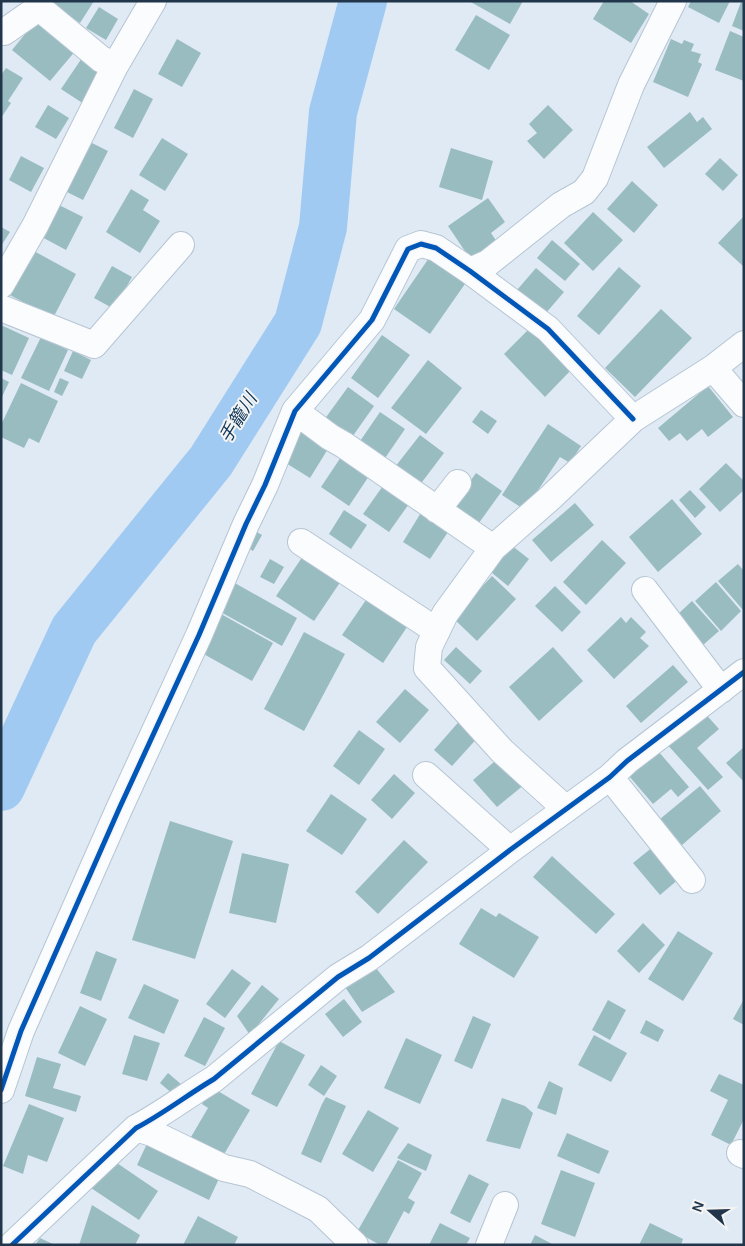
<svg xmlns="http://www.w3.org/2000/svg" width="745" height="1246" viewBox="0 0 745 1246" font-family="Helvetica,'Noto Sans JP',sans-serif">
  <rect width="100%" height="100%" fill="#dfeaf5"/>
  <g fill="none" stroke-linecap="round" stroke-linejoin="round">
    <path stroke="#a1caf2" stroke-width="48" d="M 1,787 L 74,630 L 211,461 L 298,323 L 323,227 L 333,112 L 363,1"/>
  </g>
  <path fill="#99bcc0" d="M 48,1 L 94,1 L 80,23 Z
    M 469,1 L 523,1 L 510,24 Z
    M 604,1 L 630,1 L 649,14 L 631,43 L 593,19 Z
    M 691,1 L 730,1 L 719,23 L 688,7 Z
    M 741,2 L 744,3 L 744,31 L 732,26 Z
    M 99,7 L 118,19 L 106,40 L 86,28 Z
    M 476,15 L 510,35 L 489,70 L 455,50 Z
    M 39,17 L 77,49 L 50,81 L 12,50 Z
    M 730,31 L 744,37 L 744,81 L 715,70 Z
    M 177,39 L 201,53 L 182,87 L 158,74 Z
    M 671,39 L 682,44 L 684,40 L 694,44 L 691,51 L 701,54 L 698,62 L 702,64 L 688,97 L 653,82 Z
    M 84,55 L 107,70 L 84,104 L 61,89 Z
    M 6,68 L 23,78 L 8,101 L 11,103 L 1,118 L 1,75 Z
    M 134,89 L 153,99 L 133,138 L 114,128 Z
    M 48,105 L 69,118 L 56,139 L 35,127 Z
    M 548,105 L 573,130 L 544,159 L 527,141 L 537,133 L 529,124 Z
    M 690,112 L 697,122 L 703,117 L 712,129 L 664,168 L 647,147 Z
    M 162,138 L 188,154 L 165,191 L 139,175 Z
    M 86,140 L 108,151 L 83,200 L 61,189 Z
    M 451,148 L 493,161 L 482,200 L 439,187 Z
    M 21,156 L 44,168 L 31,192 L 9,180 Z
    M 720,158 L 738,175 L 723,191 L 705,174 Z
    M 632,181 L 658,205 L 634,233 L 607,209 Z
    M 131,189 L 149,200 L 143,210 L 160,221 L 140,253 L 106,232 Z
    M 488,198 L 505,222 L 491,233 L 497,242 L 471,260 L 448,226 Z
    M 57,204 L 83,217 L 66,250 L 40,236 Z
    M 593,212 L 623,240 L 593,271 L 564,243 Z
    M 744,216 L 744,267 L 718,243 Z
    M 1,227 L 10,232 L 1,246 Z
    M 552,240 L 580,264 L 565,281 L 537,258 Z
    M 32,250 L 76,274 L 53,318 L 8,294 Z
    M 431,255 L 467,281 L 430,334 L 394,309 Z
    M 112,266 L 132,277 L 114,309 L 94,298 Z
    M 619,267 L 641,286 L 599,335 L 577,316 Z
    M 536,268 L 564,292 L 546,313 L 517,290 Z
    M 661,309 L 692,338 L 635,397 L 605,368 Z
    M 1,325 L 29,338 L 12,375 L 1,370 Z
    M 532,326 L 573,368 L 545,397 L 504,354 Z
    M 382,335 L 410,355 L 378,398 L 351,378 Z
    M 41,337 L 68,350 L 49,391 L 21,378 Z
    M 73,351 L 91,360 L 82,379 L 64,371 Z
    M 428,360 L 462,388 L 426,434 L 391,408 Z
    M 1,378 L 9,382 L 1,399 Z
    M 60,378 L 69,382 L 62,396 L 54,392 Z
    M 21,383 L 58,401 L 39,443 L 29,438 L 24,448 L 1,437 L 1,425 Z
    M 708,386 L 733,417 L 708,437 L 702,429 L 687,441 L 680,433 L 669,441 L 658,428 Z
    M 348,387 L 374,406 L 350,440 L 324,420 Z
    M 481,410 L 497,421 L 488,434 L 472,422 Z
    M 380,412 L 405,429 L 381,464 L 356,447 Z
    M 548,424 L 581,446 L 570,463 L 560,457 L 525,510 L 502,495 Z
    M 303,426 L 331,444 L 310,478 L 281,460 Z
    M 420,435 L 444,453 L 419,486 L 395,467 Z
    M 343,454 L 371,473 L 349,506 L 321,487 Z
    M 726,463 L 744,481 L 744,490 L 720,512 L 699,489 Z
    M 476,473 L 502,491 L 476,527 L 451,508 Z
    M 385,483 L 411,501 L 389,532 L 363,514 Z
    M 690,490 L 706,507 L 695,518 L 679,500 Z
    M 672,499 L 702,534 L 658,572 L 629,537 Z
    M 575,503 L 594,525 L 551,562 L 532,540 Z
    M 344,510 L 367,525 L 351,549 L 329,534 Z
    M 422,511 L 450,529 L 430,559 L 403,542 Z
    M 255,531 L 262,535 L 253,551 L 246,547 Z
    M 602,540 L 626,563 L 586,605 L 563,582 Z
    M 507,542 L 529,559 L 508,586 L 486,568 Z
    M 305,553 L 343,578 L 314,621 L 276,596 Z
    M 270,559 L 284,567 L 274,584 L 260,577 Z
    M 738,564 L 744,571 L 744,609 L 743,610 L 718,581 Z
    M 492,576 L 516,599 L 477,641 L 453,618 Z
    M 233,582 L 297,618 L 282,646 L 217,610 Z
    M 716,582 L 741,611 L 721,631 L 695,601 Z
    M 555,586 L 581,612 L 562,632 L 535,606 Z
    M 368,597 L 409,624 L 383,663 L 342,635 Z
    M 692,601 L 719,631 L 703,645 L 677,615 Z
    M 221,614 L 273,643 L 252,681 L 200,652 Z
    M 621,617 L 626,623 L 631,617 L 646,632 L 640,638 L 649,646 L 614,679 L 587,650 Z
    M 304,632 L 345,654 L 304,731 L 264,709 Z
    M 456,647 L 482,671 L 470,684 L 444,660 Z
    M 553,647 L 583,681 L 539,721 L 509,687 Z
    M 673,665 L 688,682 L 641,723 L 626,706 Z
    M 405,689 L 429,710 L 400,743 L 376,722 Z
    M 702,710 L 719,729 L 697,748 L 723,777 L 708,790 L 666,743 Z
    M 463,717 L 481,734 L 452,766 L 434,750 Z
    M 359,730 L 385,749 L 359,785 L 333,766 Z
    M 652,744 L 689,787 L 678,797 L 671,789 L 653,804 L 623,769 Z
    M 744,747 L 744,782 L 726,763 Z
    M 501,756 L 525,784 L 497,807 L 473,780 Z
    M 394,774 L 415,793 L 392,819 L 371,800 Z
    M 700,786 L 721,811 L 682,845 L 660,819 Z
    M 331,794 L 367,819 L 342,855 L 306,831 Z
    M 170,821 L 233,841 L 195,959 L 132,940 Z
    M 404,840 L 428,862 L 378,914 L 355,892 Z
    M 654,846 L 680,878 L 660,895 L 633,863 Z
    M 242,853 L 289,864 L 276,923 L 229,913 Z
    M 552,856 L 615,914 L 596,934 L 533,877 Z
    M 481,908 L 496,917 L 499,913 L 539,937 L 514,978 L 459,944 Z
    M 643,923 L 665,945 L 639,973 L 617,951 Z
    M 678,931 L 713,953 L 683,1001 L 648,979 Z
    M 96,951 L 117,959 L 101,1001 L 80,993 Z
    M 376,968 L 395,992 L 362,1012 L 345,987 Z
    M 232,969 L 251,983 L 225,1018 L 206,1004 Z
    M 144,984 L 179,1000 L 164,1034 L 128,1018 Z
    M 262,985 L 279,999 L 250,1035 L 237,1016 Z
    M 344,999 L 362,1022 L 343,1037 L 325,1014 Z
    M 744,999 L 744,1025 L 733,1019 Z
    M 608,1000 L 626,1010 L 610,1040 L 592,1030 Z
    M 80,1006 L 107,1019 L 85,1066 L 58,1053 Z
    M 473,1016 L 491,1024 L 472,1069 L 454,1061 Z
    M 204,1017 L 225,1028 L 205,1066 L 184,1056 Z
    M 646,1020 L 664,1030 L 658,1042 L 640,1033 Z
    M 134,1035 L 160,1043 L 147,1081 L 122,1074 Z
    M 594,1035 L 627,1053 L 611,1082 L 578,1065 Z
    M 406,1038 L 442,1055 L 420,1104 L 384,1088 Z
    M 279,1041 L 305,1055 L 277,1107 L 251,1094 Z
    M 37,1057 L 61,1064 L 53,1088 L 81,1096 L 76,1112 L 25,1096 Z
    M 321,1065 L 337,1076 L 324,1096 L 308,1085 Z
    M 168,1073 L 182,1085 L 174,1095 L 160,1083 Z
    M 719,1074 L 744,1085 L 744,1119 L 731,1145 L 711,1135 L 728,1100 L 710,1091 Z
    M 549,1081 L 563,1088 L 556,1115 L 537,1108 Z
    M 211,1087 L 250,1110 L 223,1156 L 191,1137 L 208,1108 L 202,1104 Z
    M 326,1097 L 346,1106 L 321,1163 L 301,1154 L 322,1104 Z
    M 502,1098 L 525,1106 L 533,1113 L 520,1149 L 486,1141 Z
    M 29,1104 L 64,1118 L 47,1162 L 28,1155 L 23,1174 L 3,1166 Z
    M 368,1110 L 399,1128 L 373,1172 L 342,1154 Z
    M 152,1133 L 224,1168 L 209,1200 L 137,1165 Z
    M 567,1133 L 609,1151 L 599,1174 L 557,1156 Z
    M 408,1143 L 432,1155 L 426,1171 L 397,1158 Z
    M 111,1159 L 158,1191 L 139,1220 L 91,1188 Z
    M 398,1160 L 422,1173 L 408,1198 L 415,1202 L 409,1214 L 404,1211 L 386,1245 L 380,1245 L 357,1232 Z
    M 561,1170 L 595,1183 L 575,1237 L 541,1224 Z
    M 469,1174 L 489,1184 L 470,1223 L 450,1213 Z
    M 92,1205 L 140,1235 L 135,1245 L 79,1245 Z
    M 198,1216 L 238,1237 L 234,1245 L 183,1245 Z
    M 440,1223 L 470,1238 L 466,1245 L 429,1245 Z
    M 650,1223 L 683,1239 L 681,1245 L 639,1245 Z
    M 535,1235 L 554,1245 L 530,1245 Z
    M 40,1238 L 55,1245 L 35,1245 Z"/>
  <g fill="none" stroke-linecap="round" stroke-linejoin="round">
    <g stroke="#b6c5d3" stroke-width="28">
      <path id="minor" d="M 1,32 L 4,32 L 37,9 L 43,11 L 101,59 L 115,66
        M 470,271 L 488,263 L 561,205 L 584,192 L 595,178 L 631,85 L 673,1
        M 1,285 L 35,226 L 115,66 L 153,1
        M 1,308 L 94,345 L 181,245
        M 713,368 L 744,404
        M 295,411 L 330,437 L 344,445 L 493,548
        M 437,510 L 458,483
        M 301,542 L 437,631
        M 645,590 L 721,690
        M 426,775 L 510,850
        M 610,777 L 692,880
        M 566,809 L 502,751 L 427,668 L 429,647 L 445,614 L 493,548 L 550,498 L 633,419 L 713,368 L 744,344
        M 1,1090 L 21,1031 L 119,809 L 199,635 L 246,524 L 265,485 L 295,411 L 372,320 L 408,249 L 421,244 L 436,248 L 470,271 L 548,329 L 633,419
        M 136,1128 L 152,1133 L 224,1168 L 250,1174 L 318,1209 L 355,1245
        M 740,1153 L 744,1155
        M 12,1245 L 136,1128 C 163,1114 187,1095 214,1079 L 338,977 L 369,958 L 510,850 L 610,777 L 627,761 L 744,672
        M 489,1245 L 505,1205"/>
    </g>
    <use href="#minor" stroke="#fafcfe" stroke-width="26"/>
    <g stroke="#f4f4f4" stroke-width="8">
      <path id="cycleway" d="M 1,1090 L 21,1031 L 119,809 L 199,635 L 246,524 L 265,485 L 295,411 L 372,320 L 408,249 L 421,244 L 436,248 L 470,271 L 548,329 L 633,419
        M 12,1245 L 136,1128 C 163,1114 187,1095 214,1079 L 338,977 L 369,958 L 510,850 L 610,777 L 627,761 L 744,672"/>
    </g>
    <use href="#cycleway" stroke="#0057b8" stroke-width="5"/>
  </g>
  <g text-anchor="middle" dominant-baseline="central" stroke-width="4" stroke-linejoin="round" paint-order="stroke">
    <g font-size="18" font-style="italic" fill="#0e3658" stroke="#f4f4f4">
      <text transform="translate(238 418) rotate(-58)">手籠川</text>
    </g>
  </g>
  <rect width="745" height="1246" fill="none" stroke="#21364b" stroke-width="5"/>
  <g transform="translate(710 1211) rotate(290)" stroke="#f4f4f4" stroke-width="4" paint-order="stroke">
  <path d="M0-4L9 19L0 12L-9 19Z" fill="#21364b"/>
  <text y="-8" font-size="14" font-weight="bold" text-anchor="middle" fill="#21364b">N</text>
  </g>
</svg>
